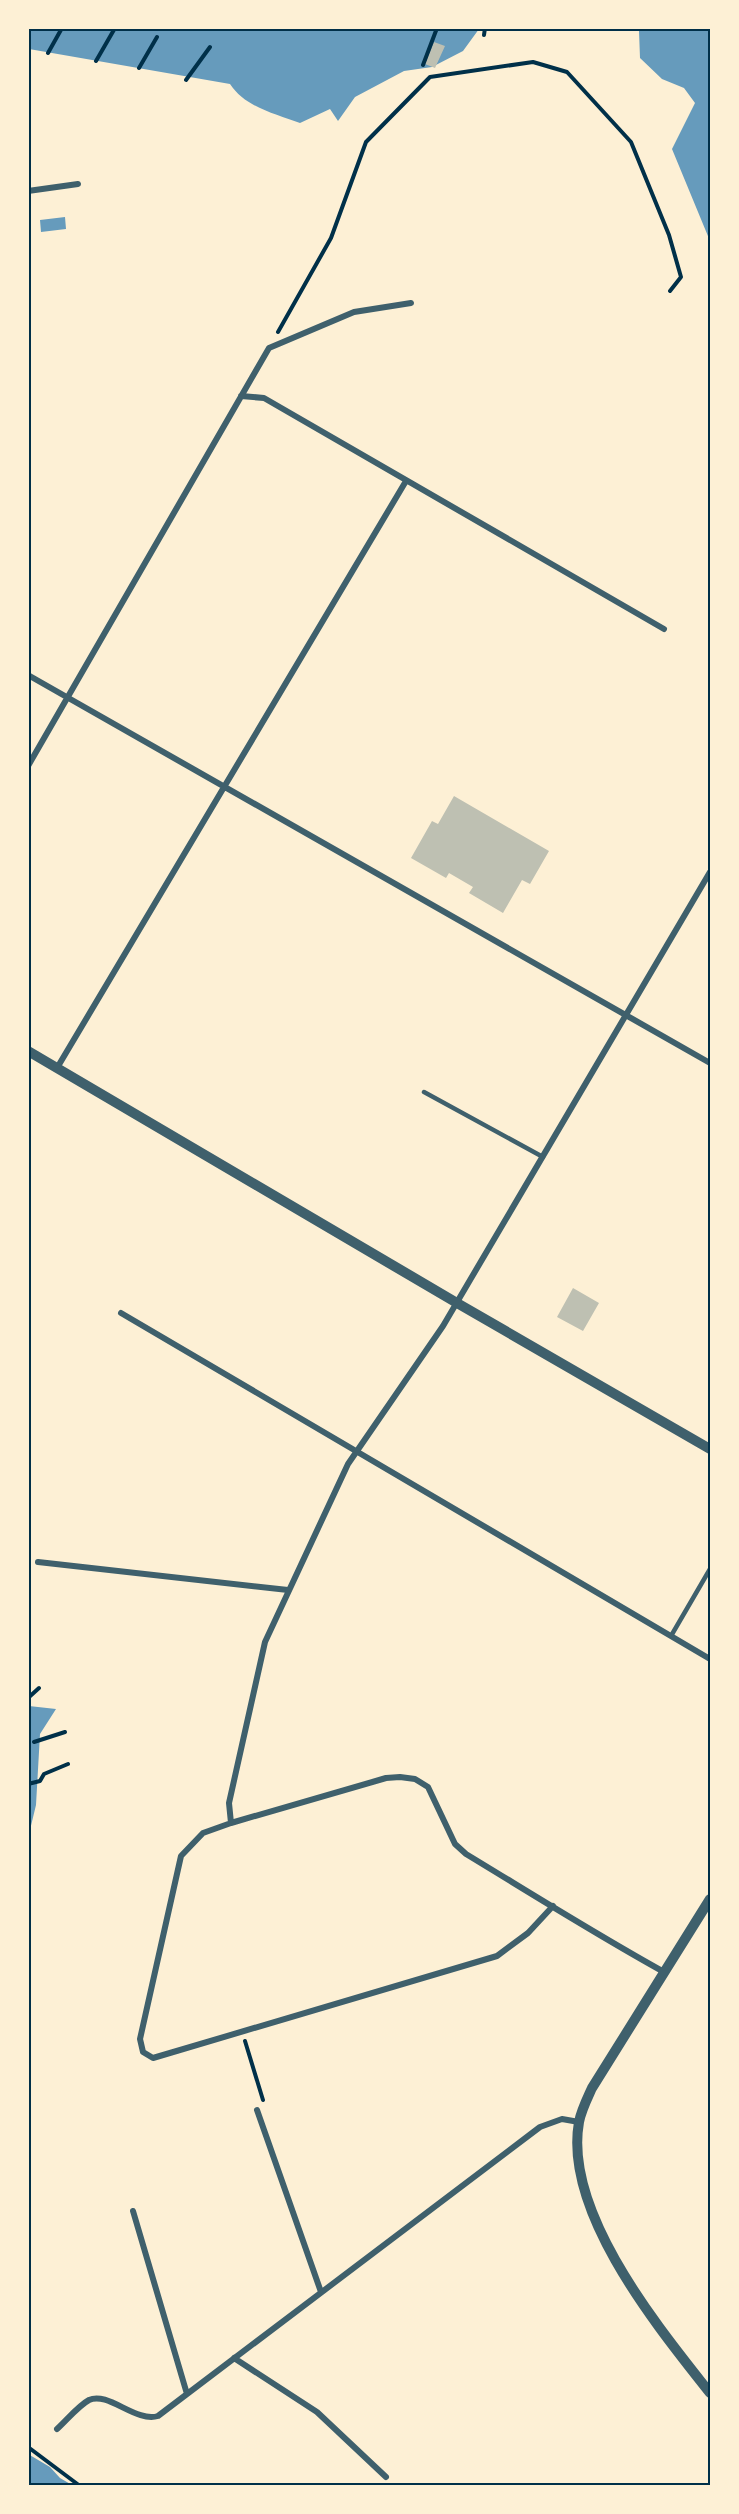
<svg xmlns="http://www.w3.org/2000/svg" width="739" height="2514" viewBox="0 0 739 2514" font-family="'DejaVu Sans',sans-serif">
  <rect width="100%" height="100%" fill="#fdf0d5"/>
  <path fill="#669bbc" d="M 28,29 L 479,29 L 463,51 L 432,67 L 404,71 L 355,97 L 338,121 L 330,109 L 300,123 C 275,114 245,107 230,84 L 29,49 Z
    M 637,29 L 710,29 L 710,241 L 672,149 L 695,103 L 684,88 L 662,79 L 640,58 L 639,31 Z
    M 65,217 L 66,229 L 41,232 L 40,220 Z
    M 29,1706 L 56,1709 L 40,1734 L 36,1805 L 29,1834 Z
    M 28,2454 L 50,2467 L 60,2478 L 72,2485 L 29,2485 Z"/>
  <path fill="#bec0b2" d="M 434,42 L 445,46 L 435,68 L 425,64 Z
    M 454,796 L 549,851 L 530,884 L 522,880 L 503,913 L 469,893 L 473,887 L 449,873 L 446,878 L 411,858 L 432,821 L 438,824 Z
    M 573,1288 L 599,1303 L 583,1331 L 557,1317 Z"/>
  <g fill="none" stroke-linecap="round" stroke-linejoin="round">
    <path stroke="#003049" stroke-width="4" d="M 484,35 L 485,28
      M 48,53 L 62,28
      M 96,61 L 115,28
      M 423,65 L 437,28
      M 139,68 L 157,37
      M 186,80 L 210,47
      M 278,332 L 331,238 L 366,142 L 430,77 L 533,62 L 567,72 L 631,142 L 669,235 L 681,277 L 670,291
      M 28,1698 L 39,1688
      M 34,1742 L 65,1732
      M 28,1784 L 40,1781 L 44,1774 L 68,1764
      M 245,2041 L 263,2100
      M 28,2447 L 80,2486"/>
    <path stroke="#3f606c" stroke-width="4.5" d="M 424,1092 L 543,1157
      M 671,1636 L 710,1569"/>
    <path stroke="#3f606c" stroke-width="6" d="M 28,191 L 78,184
      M 241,396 L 264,398 L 664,629
      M 28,675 L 710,1063
      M 28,766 L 269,348 L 354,312 L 411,303
      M 57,1068 L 406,481
      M 121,1313 L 710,1659
      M 38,1562 L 288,1590
      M 231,1823 L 229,1803 L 265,1642 L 348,1464 L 443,1326 L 710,872
      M 553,1906 L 528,1933 L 497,1956 L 153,2058 L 143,2052 L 140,2039 L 181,1856 L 203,1833 L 231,1823 L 386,1778 L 400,1777 L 415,1779 L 428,1787 L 455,1844 L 466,1854 C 532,1894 597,1935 664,1972
      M 257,2110 L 321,2292
      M 133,2211 L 187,2394
      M 234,2358 L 317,2412 L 386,2477
      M 57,2429 C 66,2421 78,2406 89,2400 C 108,2391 136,2423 158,2416 L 540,2127 L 562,2119 L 579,2122"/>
    <path stroke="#3f606c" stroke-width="10" d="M 28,1051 L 457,1303 L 710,1449
      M 710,1899 L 592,2088 C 587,2099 581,2111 579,2122 C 563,2212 658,2327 710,2393"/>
  </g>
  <rect width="739" height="2514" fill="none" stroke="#fdf0d5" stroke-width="60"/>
  <rect x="30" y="30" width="679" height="2454" fill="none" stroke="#003049" stroke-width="2"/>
</svg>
